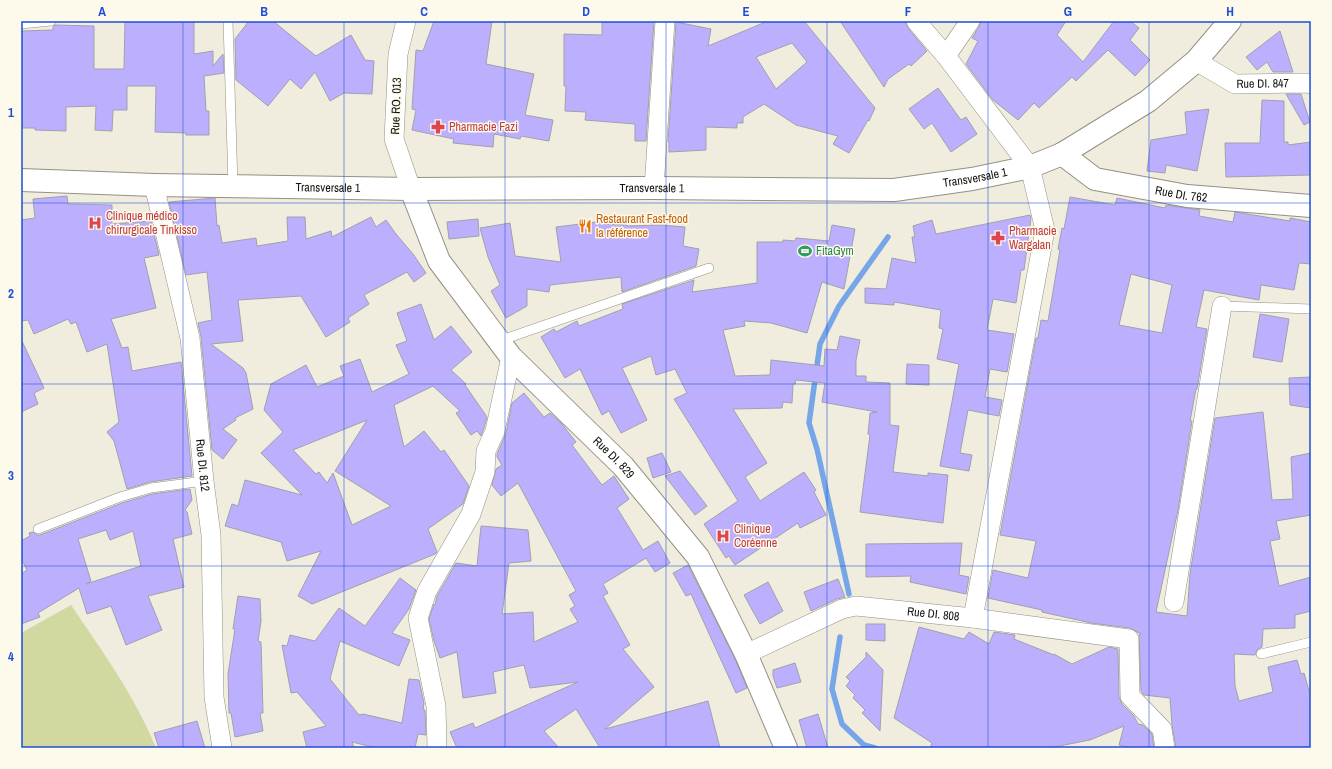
<svg xmlns="http://www.w3.org/2000/svg" width="1332" height="769" viewBox="0 0 1332 769" font-family="'Archivo Narrow',sans-serif">
  <rect width="100%" height="100%" fill="#f0ecde"/>
  <path fill="#d2d9a0" d="M 71,605 C 102,651 135,696 156,748 L 21,748 L 21,633 Z"/>
  <g fill="none" stroke-linecap="round" stroke-linejoin="round">
    <path stroke="#76a6e8" stroke-width="5.5" d="M 849,594 L 817,449 L 809,423 L 820,344 L 839,306 L 888,237
      M 840,637 L 832,689 L 842,724 L 864,745 L 875,748"/>
  </g>
  <path fill="#bcb0fe" stroke="#a1a0ad" fill-rule="evenodd" d="M 125,21 L 194,21 L 194,54 L 213,51 L 213,66 L 223,54 L 224,73 L 204,76 L 206,111 L 209,111 L 209,135 L 186,135 L 186,133 L 155,132 L 156,86 L 127,86 L 127,110 L 113,110 L 112,131 L 95,130 L 96,106 L 66,107 L 66,131 L 35,130 L 35,128 L 21,128 L 21,31 L 53,30 L 53,27 L 55,25 L 94,26 L 94,69 L 124,69 Z
    M 249,21 L 273,21 L 316,56 L 351,35 L 365,60 L 374,61 L 372,94 L 344,93 L 330,101 L 315,72 L 301,89 L 290,79 L 268,106 L 236,80 L 235,39 Z
    M 434,21 L 492,21 L 486,64 L 534,74 L 525,115 L 553,120 L 549,141 L 521,136 L 520,139 L 494,134 L 493,147 L 453,143 L 454,139 L 412,130 L 416,110 L 412,109 L 416,50 L 423,51 Z
    M 602,21 L 654,21 L 646,141 L 635,141 L 635,124 L 585,120 L 586,112 L 565,111 L 566,86 L 564,86 L 564,34 L 602,35 Z
    M 768,21 L 804,21 L 875,108 L 869,121 L 868,120 L 849,153 L 833,144 L 838,136 L 796,125 L 764,104 L 743,117 L 743,123 L 737,123 L 737,128 L 706,127 L 706,150 L 669,152 L 669,142 L 668,142 L 676,22 L 711,29 L 708,46 ZM 792,43 L 807,62 L 776,89 L 756,57 Z
    M 840,21 L 905,21 L 908,28 L 927,51 L 911,66 L 909,64 L 888,79 L 884,87 Z
    M 981,21 L 1066,21 L 1057,35 L 1083,62 L 1114,21 L 1130,21 L 1139,28 L 1130,40 L 1150,60 L 1135,76 L 1108,50 L 1076,81 L 1072,77 L 1039,108 L 1034,103 L 1018,120 L 993,100 L 966,64 L 978,41 L 972,38 L 979,27 Z
    M 1280,31 L 1293,72 L 1273,72 L 1267,62 L 1257,70 L 1246,57 Z
    M 938,88 L 961,120 L 966,117 L 977,134 L 951,152 L 932,123 L 924,129 L 909,109 Z
    M 1286,94 L 1301,94 L 1310,122 L 1304,125 Z
    M 1262,100 L 1284,101 L 1284,142 L 1288,142 L 1288,145 L 1311,142 L 1311,175 L 1226,177 L 1225,143 L 1260,143 Z
    M 1209,109 L 1197,171 L 1166,165 L 1165,173 L 1147,171 L 1151,140 L 1187,134 L 1185,112 Z
    M 67,196 L 68,204 L 112,205 L 112,224 L 151,221 L 159,255 L 144,258 L 156,308 L 111,319 L 122,348 L 128,347 L 132,371 L 181,362 L 192,476 L 150,482 L 127,489 L 114,441 L 107,432 L 119,422 L 107,344 L 87,352 L 76,322 L 71,324 L 68,319 L 34,334 L 28,320 L 21,321 L 21,220 L 35,218 L 33,199 Z
    M 1070,197 L 1115,205 L 1117,198 L 1165,208 L 1166,205 L 1200,210 L 1199,216 L 1233,222 L 1235,212 L 1290,221 L 1290,218 L 1311,222 L 1311,264 L 1299,263 L 1294,290 L 1261,285 L 1259,300 L 1204,290 L 1196,327 L 1207,329 L 1197,389 L 1196,389 L 1190,421 L 1192,421 L 1178,510 L 1156,612 L 1187,616 L 1190,574 L 1215,418 L 1263,412 L 1272,500 L 1293,499 L 1291,457 L 1311,453 L 1311,515 L 1276,521 L 1280,539 L 1270,541 L 1279,586 L 1311,577 L 1311,611 L 1295,615 L 1295,628 L 1263,629 L 1262,647 L 1257,650 L 1255,655 L 1234,654 L 1235,686 L 1239,701 L 1273,692 L 1268,667 L 1297,660 L 1301,674 L 1304,673 L 1311,698 L 1311,748 L 1176,748 L 1172,725 L 1170,698 L 1144,695 L 1141,691 L 1139,635 L 1141,634 L 1130,628 L 1091,623 L 1042,612 L 1042,610 L 988,598 L 993,570 L 1028,578 L 1036,541 L 1000,535 L 1036,338 L 1038,338 L 1041,320 L 1048,321 L 1060,250 L 1058,249 L 1062,228 L 1064,229 ZM 1131,274 L 1172,285 L 1162,333 L 1119,325 Z
    M 215,198 L 217,226 L 219,225 L 222,243 L 256,238 L 257,246 L 288,241 L 287,217 L 305,217 L 306,239 L 331,231 L 332,237 L 371,217 L 376,227 L 386,220 L 396,234 L 413,254 L 426,273 L 414,282 L 407,272 L 364,295 L 369,304 L 348,318 L 350,322 L 326,337 L 301,296 L 238,300 L 243,341 L 211,344 L 243,368 L 246,373 L 253,409 L 235,418 L 236,420 L 223,429 L 237,440 L 223,459 L 212,450 L 201,337 L 198,323 L 212,320 L 207,272 L 186,275 L 169,202 Z
    M 1030,215 L 1031,218 L 1024,270 L 1021,270 L 1016,303 L 993,299 L 987,330 L 1014,334 L 1007,372 L 990,369 L 985,397 L 1002,400 L 999,416 L 968,410 L 960,453 L 972,455 L 969,471 L 940,466 L 959,364 L 937,359 L 943,329 L 939,328 L 941,310 L 894,302 L 894,305 L 865,303 L 865,288 L 886,289 L 892,258 L 916,263 L 912,237 L 915,237 L 913,226 L 932,220 L 936,234 Z
    M 478,219 L 479,236 L 449,239 L 447,222 Z
    M 604,221 L 604,224 L 627,225 L 627,226 L 660,225 L 685,227 L 683,246 L 699,249 L 696,266 L 622,292 L 621,277 L 550,285 L 549,292 L 527,289 L 527,306 L 506,318 L 491,291 L 500,285 L 488,257 L 480,228 L 510,223 L 515,256 L 561,262 L 556,227 Z
    M 832,225 L 855,229 L 844,289 L 822,282 L 807,333 L 771,323 L 744,321 L 745,326 L 723,330 L 735,376 L 770,375 L 771,360 L 824,366 L 825,349 L 837,350 L 840,336 L 860,340 L 856,360 L 856,376 L 866,376 L 866,382 L 890,383 L 890,425 L 899,426 L 893,472 L 928,476 L 928,473 L 948,475 L 943,523 L 860,512 L 870,435 L 868,434 L 870,413 L 877,412 L 822,402 L 825,383 L 796,380 L 795,384 L 793,384 L 792,403 L 783,402 L 782,408 L 733,409 L 767,463 L 745,477 L 760,501 L 804,472 L 816,490 L 814,492 L 826,515 L 800,528 L 798,523 L 735,565 L 729,556 L 726,558 L 704,524 L 738,501 L 674,399 L 687,393 L 675,369 L 656,375 L 651,356 L 622,368 L 647,420 L 621,433 L 609,411 L 602,415 L 580,369 L 565,378 L 541,337 L 554,329 L 556,332 L 577,321 L 579,326 L 623,309 L 622,304 L 694,280 L 692,292 L 757,283 L 757,242 L 783,242 L 783,240 L 795,241 L 796,238 L 829,241 Z
    M 421,304 L 434,340 L 451,326 L 472,352 L 451,370 L 466,384 L 465,385 L 487,417 L 484,428 L 481,436 L 477,431 L 471,435 L 456,413 L 460,411 L 433,386 L 394,405 L 404,447 L 424,431 L 441,452 L 444,450 L 469,486 L 463,504 L 428,529 L 437,552 L 435,554 L 312,604 L 298,596 L 321,551 L 287,561 L 281,542 L 225,526 L 232,504 L 238,506 L 245,480 L 302,495 L 261,453 L 283,432 L 264,410 L 271,384 L 306,365 L 317,387 L 344,376 L 340,366 L 360,359 L 372,392 L 409,374 L 396,345 L 407,341 L 397,313 ZM 367,420 L 335,471 L 391,506 L 352,525 L 333,473 L 327,483 L 319,472 L 316,474 L 293,450 Z
    M 1260,314 L 1289,319 L 1282,362 L 1253,357 Z
    M 21,339 L 44,388 L 34,393 L 38,404 L 21,412 Z
    M 907,364 L 929,365 L 929,385 L 906,384 Z
    M 1311,377 L 1311,408 L 1290,405 L 1289,378 Z
    M 524,393 L 544,417 L 550,413 L 562,424 L 576,442 L 572,445 L 602,485 L 614,476 L 629,499 L 617,508 L 643,550 L 658,541 L 670,563 L 655,572 L 646,558 L 603,584 L 608,593 L 603,596 L 630,645 L 623,649 L 654,687 L 605,729 L 708,701 L 720,748 L 600,748 L 576,709 L 544,731 L 559,748 L 457,748 L 450,732 L 473,723 L 475,728 L 578,682 L 530,688 L 524,665 L 493,672 L 496,693 L 463,698 L 457,652 L 440,658 L 434,641 L 429,619 L 434,604 L 435,605 L 437,596 L 456,563 L 477,566 L 481,526 L 528,530 L 531,561 L 509,563 L 502,614 L 533,612 L 534,642 L 578,622 L 570,609 L 575,606 L 569,595 L 576,591 L 518,483 L 501,496 L 492,485 L 496,469 L 502,465 L 497,457 L 497,454 L 506,433 L 512,403 Z
    M 662,453 L 671,472 L 653,478 L 647,458 Z
    M 680,471 L 707,506 L 695,515 L 665,476 Z
    M 190,489 L 192,500 L 185,510 L 187,512 L 192,534 L 173,539 L 184,587 L 148,596 L 162,630 L 126,645 L 111,606 L 87,614 L 79,588 L 38,613 L 40,617 L 21,624 L 21,574 L 27,570 L 21,558 L 21,541 L 30,536 L 29,533 L 33,532 L 37,535 L 40,535 L 122,503 L 152,494 ZM 106,530 L 110,540 L 133,531 L 141,566 L 86,584 L 91,581 L 78,539 Z
    M 962,543 L 959,575 L 969,577 L 966,594 L 910,582 L 911,576 L 866,577 L 866,544 Z
    M 688,565 L 735,659 L 747,688 L 736,693 L 691,594 L 686,596 L 673,573 Z
    M 400,578 L 416,590 L 409,609 L 392,633 L 410,640 L 399,666 L 340,641 L 330,679 L 359,715 L 363,714 L 402,723 L 409,679 L 419,680 L 424,703 L 423,710 L 425,710 L 426,735 L 418,734 L 415,748 L 377,748 L 352,742 L 354,748 L 307,748 L 303,732 L 326,726 L 297,692 L 291,693 L 282,645 L 287,646 L 290,635 L 315,641 L 339,608 L 365,626 Z
    M 838,579 L 845,597 L 837,599 L 811,611 L 804,592 Z
    M 768,582 L 783,611 L 760,624 L 744,595 Z
    M 238,596 L 260,599 L 261,621 L 258,641 L 261,642 L 263,713 L 260,713 L 263,731 L 235,737 L 231,713 L 229,713 L 228,674 L 235,629 L 233,629 Z
    M 866,624 L 885,624 L 885,641 L 866,640 Z
    M 919,627 L 964,639 L 969,632 L 989,644 L 994,632 L 1015,635 L 1014,639 L 1054,655 L 1054,654 L 1072,664 L 1109,647 L 1118,649 L 1119,697 L 1122,704 L 1134,716 L 1138,724 L 1143,725 L 1152,734 L 1154,748 L 1131,748 L 1119,745 L 1124,726 L 1090,740 L 1049,748 L 930,748 L 932,743 L 894,718 Z
    M 866,652 L 883,670 L 880,731 L 862,713 L 865,710 L 853,698 L 855,695 L 846,686 L 850,681 L 846,677 L 866,657 Z
    M 795,663 L 801,682 L 777,688 L 773,676 L 773,670 Z
    M 818,714 L 828,748 L 807,748 L 799,720 Z
    M 197,721 L 205,748 L 159,748 L 154,733 Z"/>
  <g fill="none" stroke-linecap="round" stroke-linejoin="round">
    <g stroke="#949083" stroke-width="10">
      <path id="lane" d="M 228,21 L 233,186
        M 21,24 L 51,21
        M 1222,306 L 1311,309
        M 499,341 L 709,268
        M 38,529 L 120,497 L 151,488 L 204,481
        M 1261,654 L 1311,642"/>
    </g>
    <g stroke="#949083" stroke-width="20">
      <g id="street">
        <path d="M 406,21 L 398,54 L 394,139 L 411,189"/>
        <path d="M 916,21 L 946,56 L 1030,167 L 1045,230 L 973,618"/>
        <path d="M 946,56 L 970,21"/>
        <path id="s1" d="M 1196,61 L 1235,84 L 1305,83 L 1311,84"/>
        <path id="s2" d="M 154,185 L 190,338 L 204,481 L 211,535 L 214,697 L 222,748"/>
        <path d="M 654,188 L 665,21"/>
        <path d="M 1174,602 L 1222,306"/>
        <path id="s3" d="M 746,654 L 842,609 L 856,606 L 973,618 L 1129,639 L 1130,696 L 1162,729 L 1165,748"/>
        <path d="M 437,748 L 436,706 L 418,618 L 427,591 L 471,514 L 485,472 L 486,451 L 495,431 L 511,357"/>
      </g>
    </g>
    <g stroke="#949083" stroke-width="24">
      <g id="secondary">
        <path id="s4" d="M 1062,154 L 1095,179 L 1187,196 L 1311,206"/>
        <path id="s5" d="M 21,180 L 154,185 L 411,189 L 654,188 L 894,190 L 972,179 L 1030,167 L 1062,154 L 1148,101 L 1196,61 L 1230,21"/>
        <path id="s6" d="M 411,189 L 439,261 L 511,357 L 623,466 L 698,557 L 746,654 L 786,748"/>
      </g>
    </g>
    <use href="#lane" stroke="#fff" stroke-width="9"/>
    <use href="#street" stroke="#fff" stroke-width="19"/>
    <use href="#secondary" stroke="#fff" stroke-width="22"/>
  </g>
  <path fill="none" stroke="#1d4ed8" stroke-width="1" stroke-opacity="0.55" d="M 183,21 L 183,748M 344,21 L 344,748M 505,21 L 505,748M 666,21 L 666,748M 827,21 L 827,748M 988,21 L 988,748M 1149,21 L 1149,748M 21,203 L 1311,203M 21,384 L 1311,384M 21,566 L 1311,566"/>
  <defs>
    <g id="pharmacy-bare" transform="scale(1.08)"><path d="M-2-6h4v4h4v4h-4v4h-4v-4h-4v-4h4Z" fill="#e0444e" stroke="#fdf9eb" stroke-width="2.5" paint-order="stroke"/></g>
    <g id="hospital-bare" transform="scale(1.08)"><path d="M-5-5h3v3.5h4V-5h3V5h-3V1.5h-4V5h-3Z" fill="#e0444e" stroke="#fdf9eb" stroke-width="2.5" paint-order="stroke"/></g>
    <g id="restaurant-bare" transform="scale(1.08)"><path d="M-5-6h1v4h1v-4h1v4h1v-4h1v5L-1.5 .5V6h-2V.5L-5-1ZM5-6V6H3V1.5H1.5Q1.5-4 5-6Z" fill="#e8710a" stroke="#fdf9eb" stroke-width="2.5" paint-order="stroke"/></g>
    <g id="stadium-bare" transform="scale(1.08)"><path d="M0-5a6.5 5 0 1 0 0 10a6.5 5 0 1 0 0-10ZM-3.5-1.8h7v3.6h-7Z" fill="#2e9e5b" stroke="#fdf9eb" stroke-width="2.5" paint-order="stroke"/></g>
  </defs>
  <g fill-rule="evenodd">
    <use href="#pharmacy-bare" x="438" y="127"/>
    <use href="#hospital-bare" x="95" y="223"/>
    <use href="#restaurant-bare" x="585" y="226"/>
    <use href="#pharmacy-bare" x="998" y="238"/>
    <use href="#stadium-bare" x="805" y="251"/>
    <use href="#hospital-bare" x="723" y="536"/>
  </g>
  <g text-anchor="middle" dominant-baseline="central" stroke-width="3" stroke-linejoin="round" paint-order="stroke">
    <g font-size="12" fill="#12110c" stroke="#fdf9eb">
      <text stroke="none"><textPath href="#s1" startOffset="73">Rue DI. 847</textPath></text>
      <text transform="translate(396 106) rotate(-88)">Rue RO. 013</text>
      <text stroke="none"><textPath href="#s5" startOffset="955">Transversale 1</textPath></text>
      <text stroke="none"><textPath href="#s5" startOffset="307">Transversale 1</textPath></text>
      <text stroke="none"><textPath href="#s5" startOffset="631">Transversale 1</textPath></text>
      <text stroke="none"><textPath href="#s4" startOffset="129">Rue DI. 762</textPath></text>
      <text stroke="none"><textPath href="#s6" startOffset="341">Rue DI. 829</textPath></text>
      <text stroke="none"><textPath href="#s2" startOffset="285">Rue DI. 812</textPath></text>
      <text stroke="none"><textPath href="#s3" startOffset="198">Rue DI. 808</textPath></text>
    </g>
    <g font-size="12" fill="#be3a42" stroke="#fdf9eb" text-anchor="start">
      <text x="449" y="127">Pharmacie Fazi</text>
      <text x="106" y="216">Clinique médico<tspan x="106" dy="14">chirurgicale Tinkisso</tspan></text>
      <text x="1009" y="231">Pharmacie<tspan x="1009" dy="14">Wargalan</tspan></text>
      <text x="734" y="529">Clinique<tspan x="734" dy="14">Coréenne</tspan></text>
    </g>
    <g font-size="12" fill="#c56008" stroke="#fdf9eb" text-anchor="start">
      <text x="596" y="219">Restaurant Fast-food<tspan x="596" dy="14">la référence</tspan></text>
    </g>
    <g font-size="12" fill="#27864d" stroke="#fdf9eb" text-anchor="start">
      <text x="816" y="251">FitaGym</text>
    </g>
  </g>
  <rect width="1332" height="769" fill="none" stroke="#fdf9eb" stroke-width="44"/>
  <rect x="22" y="22" width="1288" height="725" fill="none" stroke="#1d4ed8" stroke-width="1.5"/>
  <g font-size="13" text-anchor="middle" font-weight="bold" fill="#1d4ed8">
    <text x="102" y="16">A</text>
    <text x="264" y="16">B</text>
    <text x="424" y="16">C</text>
    <text x="586" y="16">D</text>
    <text x="746" y="16">E</text>
    <text x="908" y="16">F</text>
    <text x="1068" y="16">G</text>
    <text x="1230" y="16">H</text>
    <text x="11" y="117">1</text>
    <text x="11" y="298">2</text>
    <text x="11" y="480">3</text>
    <text x="11" y="661">4</text>
  </g>
</svg>
